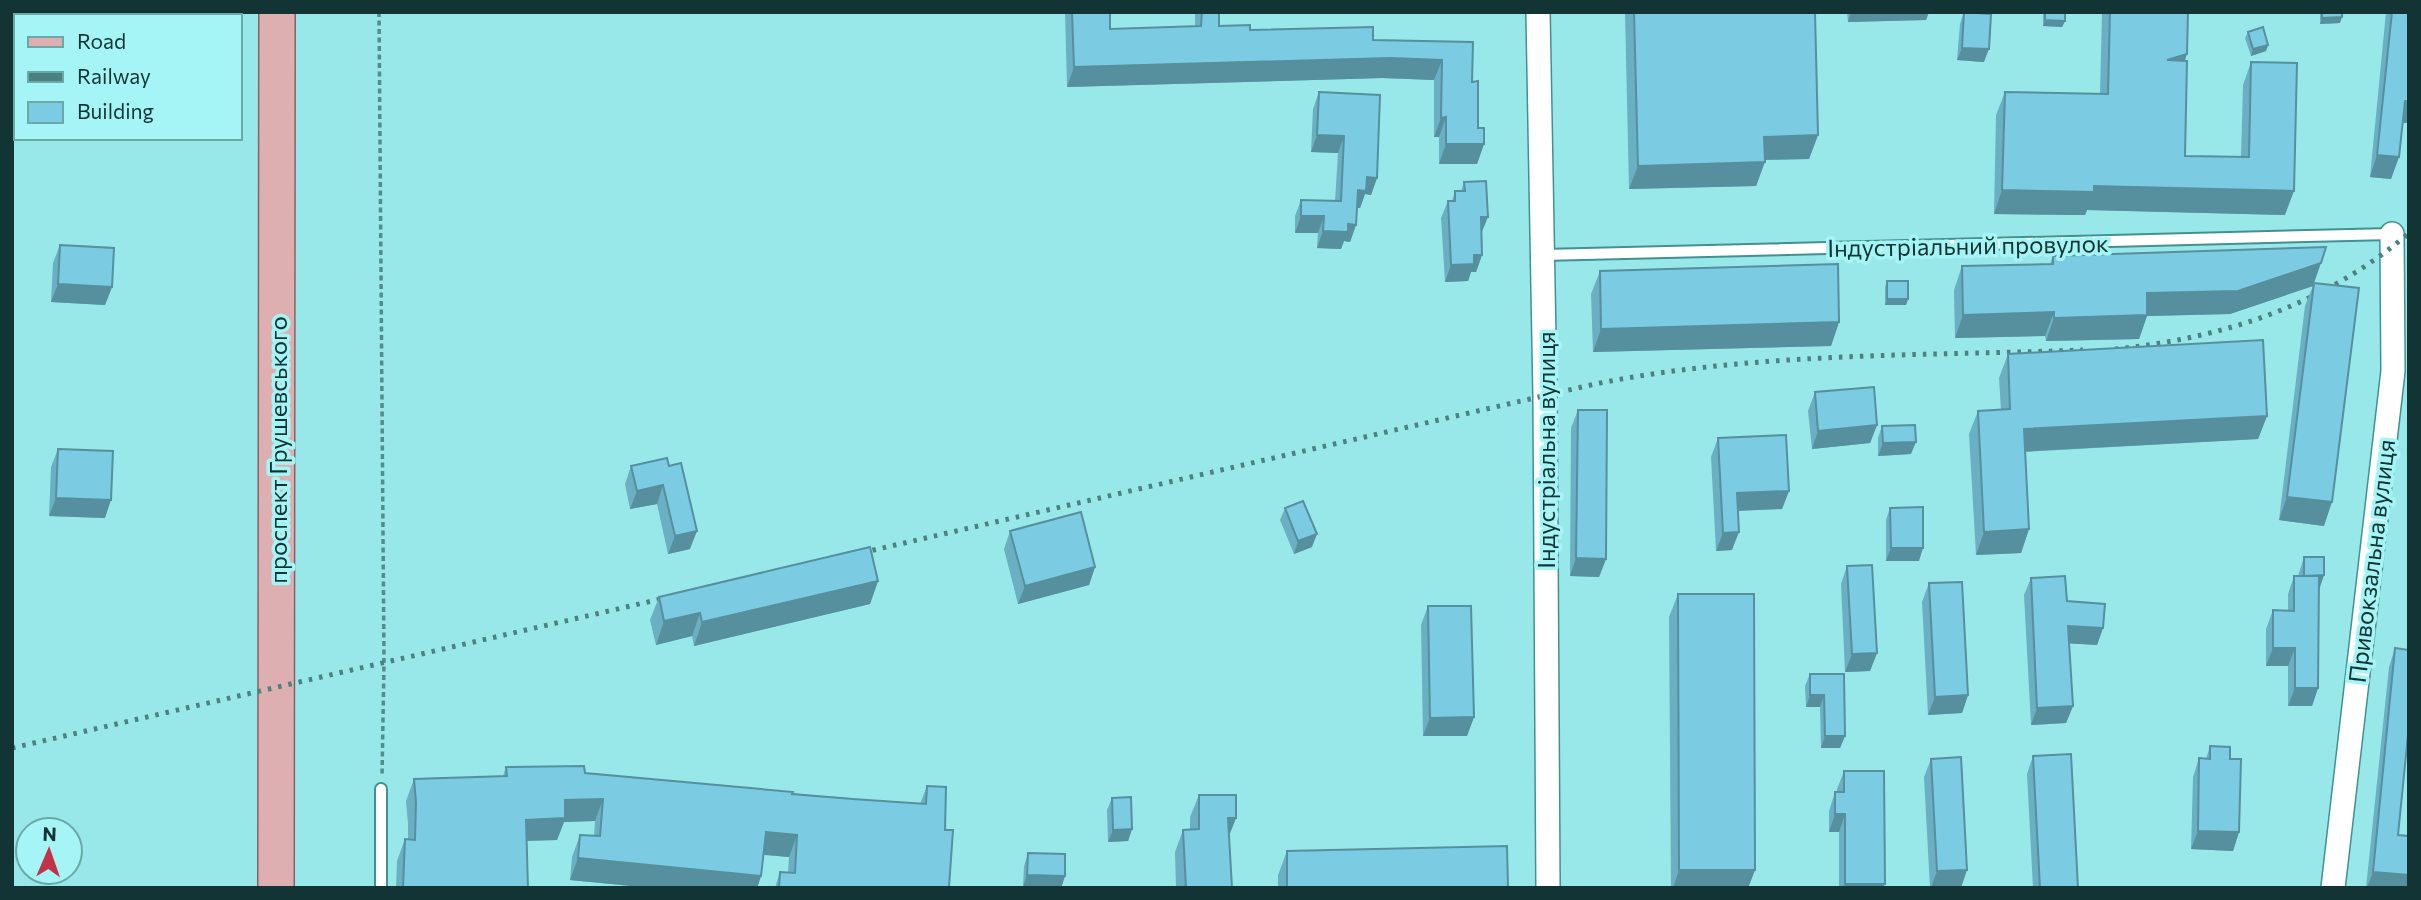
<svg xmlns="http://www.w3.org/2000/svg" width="2421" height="900" viewBox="0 0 2421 900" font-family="Commissioner,sans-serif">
  <rect width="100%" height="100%" fill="#99e8e9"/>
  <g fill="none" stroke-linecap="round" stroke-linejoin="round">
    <g stroke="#429192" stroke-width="14">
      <path id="lane" d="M 1543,255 L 2392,234
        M 381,789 L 381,888"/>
    </g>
    <g stroke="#429192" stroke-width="26">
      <path id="street" d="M 1538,12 L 1545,396 L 1548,888
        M 2333,888 L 2393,371 L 2392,234"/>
    </g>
    <g stroke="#886163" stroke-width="38">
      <path id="primary" d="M 276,888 L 277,12"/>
    </g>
    <path stroke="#548b8c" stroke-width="3.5" stroke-dasharray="5 3.5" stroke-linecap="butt" d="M 379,12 L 384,662 L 382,777"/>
    <use href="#lane" stroke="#fff" stroke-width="10"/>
    <use href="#street" stroke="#fff" stroke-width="23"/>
    <use href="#primary" stroke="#ddafb0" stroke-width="35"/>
    <path stroke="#4c8182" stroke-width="5" stroke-dasharray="3.5 7" stroke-linecap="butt" d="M 2115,349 C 2224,338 2325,305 2409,233
      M 852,555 L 1595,384 C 1755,352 1921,356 2083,350
      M 12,748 L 674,596"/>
  </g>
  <path fill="#6aafc2" d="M 1065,12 L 1110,12 L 1110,29 L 1195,27 L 1195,12 L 1219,12 L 1219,26 L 1250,30 L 1373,40 L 1473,42 L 1472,82 L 1478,128 L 1484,144 L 1477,164 L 1439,164 L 1439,137 L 1434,137 L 1434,80 L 1383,78 L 1067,87 Z
    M 1625,12 L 1815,12 L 1818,135 L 1809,159 L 1765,160 L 1756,186 L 1629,189 Z
    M 1847,12 L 1929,12 L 1926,20 L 1848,22 Z
    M 1964,12 L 1984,62 L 1957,60 L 1960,24 Z
    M 2043,12 L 2065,12 L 2065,21 L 2062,27 L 2043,26 Z
    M 2102,12 L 2188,12 L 2185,61 L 2185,156 L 2241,157 L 2243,85 L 2251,62 L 2285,215 L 2087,210 L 2085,215 L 1994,214 L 1996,115 L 2005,92 L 2100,94 Z
    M 2320,12 L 2342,12 L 2340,23 L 2320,24 Z
    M 2386,12 L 2409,12 L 2409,117 L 2407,123 L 2403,123 L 2399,157 L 2391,179 L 2370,177 Z
    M 2248,32 L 2268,45 L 2266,51 L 2251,56 L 2245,38 Z
    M 1319,92 L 1377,178 L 1371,195 L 1365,194 L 1360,208 L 1357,208 L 1356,225 L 1350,242 L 1344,241 L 1341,249 L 1317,248 L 1318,233 L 1295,233 L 1295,216 L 1301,200 L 1335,201 L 1338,153 L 1311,152 L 1313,109 Z
    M 1464,182 L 1482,234 L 1482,255 L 1476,272 L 1471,272 L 1468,281 L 1445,282 L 1441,218 L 1448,201 L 1452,201 L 1455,191 L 1461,191 Z
    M 60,245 L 112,287 L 105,305 L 51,302 L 53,263 Z
    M 2053,256 L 2313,286 L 2230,314 L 2147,316 L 2139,339 L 2046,341 L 2045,336 L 1955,338 L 1954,290 L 1962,266 L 2050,264 Z
    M 1600,271 L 1839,322 L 1831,346 L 1593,352 L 1591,294 Z
    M 1887,281 L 1908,299 L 1906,305 L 1885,305 L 1885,287 Z
    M 2314,283 L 2324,526 L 2279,520 L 2305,306 Z
    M 2008,354 L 2267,416 L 2258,439 L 2025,452 L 2029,529 L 2021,553 L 1976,555 L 1969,434 L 1978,411 L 2001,410 L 1999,378 Z
    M 1815,392 L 1877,425 L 1870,443 L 1812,449 L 1808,411 Z
    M 1578,410 L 1606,559 L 1599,577 L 1570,576 L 1571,428 Z
    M 1882,426 L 1911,454 L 1878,456 L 1878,438 Z
    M 1718,438 L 1789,491 L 1782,509 L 1738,511 L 1732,550 L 1716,551 L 1711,457 Z
    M 58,449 L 105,518 L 49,516 L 51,467 Z
    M 667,458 L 690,549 L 668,554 L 657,504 L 630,509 L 625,484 L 631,466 Z
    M 1285,508 L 1312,547 L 1294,554 L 1280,520 Z
    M 1890,508 L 1919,561 L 1886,561 L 1886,520 Z
    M 1010,531 L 1095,567 L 1089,585 L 1018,604 L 1004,549 Z
    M 2304,557 L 2324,575 L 2319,591 L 2318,688 L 2312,706 L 2288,706 L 2288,666 L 2266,666 L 2266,629 L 2273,610 L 2288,611 L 2288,594 L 2294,576 L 2298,576 Z
    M 1847,566 L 1877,653 L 1870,671 L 1845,672 L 1841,584 Z
    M 2031,578 L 2067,601 L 2103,628 L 2097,645 L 2069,643 L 2073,706 L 2066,723 L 2031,725 L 2024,595 Z
    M 878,581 L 870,604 L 694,646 L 692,636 L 656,645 L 650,620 L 659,597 Z
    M 1929,583 L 1968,695 L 1962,713 L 1928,715 L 1922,602 Z
    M 1678,594 L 1755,870 L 1748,888 L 1671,888 L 1669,617 Z
    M 1428,606 L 1474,717 L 1467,736 L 1423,736 L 1421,625 Z
    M 2395,648 L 2398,835 L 2409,836 L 2409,884 L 2407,888 L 2366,888 L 2389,667 Z
    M 1810,674 L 1844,674 L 1845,736 L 1840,748 L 1821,748 L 1820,707 L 1806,707 L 1805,686 Z
    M 2210,746 L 2230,759 L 2239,832 L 2233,851 L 2191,849 L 2193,777 L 2199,758 L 2206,759 Z
    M 2033,756 L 2078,888 L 2033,888 L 2027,774 Z
    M 1931,759 L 1961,888 L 1930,888 L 1924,777 Z
    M 506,767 L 585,773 L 853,799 L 920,804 L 927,786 L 945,830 L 949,887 L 957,888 L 775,888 L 780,872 L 788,873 L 789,857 L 764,855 L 761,876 L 757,888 L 652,888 L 570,880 L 572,857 L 580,835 L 594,836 L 595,821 L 564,822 L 557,840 L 527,841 L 528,888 L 396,888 L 397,861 L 405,839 L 408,840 L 408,824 L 406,801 L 414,779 L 503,776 Z
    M 1844,771 L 1883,888 L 1839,888 L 1839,832 L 1829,832 L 1829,811 L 1835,792 L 1837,792 L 1837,789 Z
    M 1199,795 L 1236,818 L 1229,835 L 1232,888 L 1176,888 L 1175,852 L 1183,830 L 1190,829 L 1190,817 Z
    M 1112,798 L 1132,829 L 1128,841 L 1108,842 L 1107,810 Z
    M 1287,851 L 1508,888 L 1278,888 L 1278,875 Z
    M 1028,853 L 1065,876 L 1061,888 L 1023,887 L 1024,866 Z"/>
  <path fill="#568f9e" d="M 1851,12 L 1929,12 L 1926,20 L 1848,22 Z
    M 2342,17 L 2340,23 L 2320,24 L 2322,18 Z
    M 2045,20 L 2065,21 L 2062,27 L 2043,26 Z
    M 2268,45 L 2266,51 L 2251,56 L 2253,49 Z
    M 1962,48 L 1989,49 L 1984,62 L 1957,60 Z
    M 2187,54 L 2179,78 L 2167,60 Z
    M 1390,58 L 1442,60 L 1434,80 L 1383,78 L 1067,87 L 1074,67 Z
    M 2405,101 L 2409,101 L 2409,117 L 2407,123 L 2397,122 Z
    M 1446,117 L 1439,137 L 1434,137 L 1441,118 Z
    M 1317,135 L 1344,136 L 1338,153 L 1311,152 Z
    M 1818,135 L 1809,159 L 1756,160 L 1764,137 Z
    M 1446,144 L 1484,144 L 1477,164 L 1439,164 Z
    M 2377,155 L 2399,157 L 2391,179 L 2370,177 Z
    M 1765,162 L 1756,186 L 1629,189 L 1638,166 Z
    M 1367,177 L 1377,178 L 1371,195 L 1365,194 L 1360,208 L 1351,207 L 1358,190 Z
    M 2094,186 L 2294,191 L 2285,215 L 2087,210 L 2085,215 L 1994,214 L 2002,190 Z
    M 1301,216 L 1324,216 L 1318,233 L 1295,233 Z
    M 1481,217 L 1488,217 L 1481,234 Z
    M 1348,224 L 1356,225 L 1350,242 L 1344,241 L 1341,249 L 1317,248 L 1323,231 Z
    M 1474,255 L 1482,255 L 1476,272 L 1471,272 L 1468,281 L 1445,282 L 1451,265 Z
    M 2321,263 L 2313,286 L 2230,314 L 2147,316 L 2139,339 L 2046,341 L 2054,318 L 2147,293 Z
    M 58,284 L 112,287 L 105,305 L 51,302 Z
    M 1887,299 L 1908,299 L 1906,305 L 1885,305 Z
    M 2054,312 L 2045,336 L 1955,338 L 1963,315 Z
    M 1839,322 L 1831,346 L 1593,352 L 1601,329 Z
    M 2267,416 L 2258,439 L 2015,452 L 2024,429 Z
    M 1877,425 L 1870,443 L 1812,449 L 1818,431 Z
    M 1916,442 L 1911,454 L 1878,456 L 1883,443 Z
    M 663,485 L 657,504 L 630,509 L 637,491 Z
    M 1789,491 L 1782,509 L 1730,511 L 1737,493 Z
    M 2287,497 L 2332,502 L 2324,526 L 2279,520 Z
    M 56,498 L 111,500 L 105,518 L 49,516 Z
    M 2029,529 L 2021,553 L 1976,555 L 1984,532 Z
    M 697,531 L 690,549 L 668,554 L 675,536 Z
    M 1739,532 L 1732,550 L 1716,551 L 1723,533 Z
    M 1317,534 L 1312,547 L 1294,554 L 1298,541 Z
    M 1891,548 L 1923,548 L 1919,561 L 1886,561 Z
    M 1576,558 L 1606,559 L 1599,577 L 1570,576 Z
    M 1095,567 L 1089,585 L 1018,604 L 1025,586 Z
    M 2324,575 L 2317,594 L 2304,576 Z
    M 878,581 L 870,604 L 694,646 L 702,622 Z
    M 700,613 L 692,636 L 656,645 L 664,621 Z
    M 2068,626 L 2103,628 L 2097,645 L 2062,643 Z
    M 2273,648 L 2295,648 L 2288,666 L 2266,666 Z
    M 1877,653 L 1870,671 L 1845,672 L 1852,654 Z
    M 2295,688 L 2318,688 L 2312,706 L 2288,706 Z
    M 1810,695 L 1824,695 L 1820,707 L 1806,707 Z
    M 1968,695 L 1962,713 L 1928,715 L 1935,697 Z
    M 2073,706 L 2066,723 L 2031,725 L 2037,708 Z
    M 1474,717 L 1467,736 L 1423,736 L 1430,718 Z
    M 1825,736 L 1845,736 L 1840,748 L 1821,748 Z
    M 603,799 L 595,821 L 564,822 L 557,840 L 518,841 L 526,820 L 565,800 Z
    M 1835,814 L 1845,814 L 1839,832 L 1829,832 Z
    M 1228,818 L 1236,818 L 1227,841 Z
    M 1132,829 L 1128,841 L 1108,842 L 1113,830 Z
    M 2198,831 L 2239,832 L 2233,851 L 2191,849 Z
    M 766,832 L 797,835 L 789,857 L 758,854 Z
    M 578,858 L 761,876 L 757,888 L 652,888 L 570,880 Z
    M 1679,870 L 1755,870 L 1748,888 L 1673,888 Z
    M 1967,870 L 1961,888 L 1931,888 L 1937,871 Z
    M 2373,872 L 2409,875 L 2409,884 L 2407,888 L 2367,888 Z
    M 1027,875 L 1065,876 L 1061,888 L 1023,887 Z
    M 1845,884 L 1885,884 L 1883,888 L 1844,888 Z"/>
  <path fill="#7bcce2" stroke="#568f9e" stroke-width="2" d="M 1072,12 L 1110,12 L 1110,29 L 1201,26 L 1202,12 L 1219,12 L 1219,26 L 1250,25 L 1250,30 L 1373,27 L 1373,40 L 1473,42 L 1472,82 L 1478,81 L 1478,128 L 1484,128 L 1484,144 L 1446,144 L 1446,117 L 1441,118 L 1442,60 L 1390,58 L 1074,67 Z
    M 1634,12 L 1815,12 L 1818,135 L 1764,137 L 1765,162 L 1638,166 Z
    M 1964,12 L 1991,14 L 1989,49 L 1962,48 Z
    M 2045,12 L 2065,12 L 2065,21 L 2045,20 Z
    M 2110,12 L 2188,12 L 2187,54 L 2167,60 L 2187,61 L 2185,156 L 2249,157 L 2251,62 L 2297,63 L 2294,191 L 2094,186 L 2094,192 L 2002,190 L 2005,92 L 2108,94 Z
    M 2322,12 L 2342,12 L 2342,17 L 2322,18 Z
    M 2392,12 L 2409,12 L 2409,101 L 2405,101 L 2399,157 L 2377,155 Z
    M 2263,27 L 2268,45 L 2253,49 L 2248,32 Z
    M 1319,92 L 1380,95 L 1377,178 L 1367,177 L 1366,191 L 1358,190 L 1356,225 L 1348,224 L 1348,232 L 1323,231 L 1324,216 L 1301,216 L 1301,200 L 1341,201 L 1344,136 L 1317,135 Z
    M 1486,181 L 1488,217 L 1481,217 L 1482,255 L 1474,255 L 1474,264 L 1451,265 L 1448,201 L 1455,201 L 1455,191 L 1465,191 L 1464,182 Z
    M 60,245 L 114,248 L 112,287 L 58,284 Z
    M 2326,247 L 2321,263 L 2238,291 L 2147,293 L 2147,315 L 2054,318 L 2054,312 L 1963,315 L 1962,266 L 2053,264 L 2053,256 Z
    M 1838,264 L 1839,322 L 1601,329 L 1600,271 Z
    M 1887,281 L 1908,281 L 1908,299 L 1887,299 Z
    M 2314,283 L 2359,288 L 2332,502 L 2287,497 Z
    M 2263,340 L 2267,416 L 2024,429 L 2029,529 L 1984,532 L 1978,411 L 2010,409 L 2008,354 Z
    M 1874,387 L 1877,425 L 1818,431 L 1815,392 Z
    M 1578,410 L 1607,410 L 1606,559 L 1576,558 Z
    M 1915,425 L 1916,442 L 1883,443 L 1882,426 Z
    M 1786,435 L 1789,491 L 1737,493 L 1739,532 L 1723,533 L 1718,438 Z
    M 58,449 L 113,451 L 111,500 L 56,498 Z
    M 667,458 L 669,466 L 681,463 L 697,531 L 675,536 L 663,485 L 637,491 L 631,466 Z
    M 1303,501 L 1317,534 L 1298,541 L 1285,508 Z
    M 1923,507 L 1923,548 L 1891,548 L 1890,508 Z
    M 1081,512 L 1095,567 L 1025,586 L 1010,531 Z
    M 870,547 L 878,581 L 702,622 L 700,613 L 664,621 L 659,597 Z
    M 2304,557 L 2324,557 L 2324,575 L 2304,576 Z
    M 1872,565 L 1877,653 L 1852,654 L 1847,566 Z
    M 2065,576 L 2067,601 L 2105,604 L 2103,628 L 2068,626 L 2073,706 L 2037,708 L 2031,578 Z
    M 2294,576 L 2319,576 L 2318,688 L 2295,688 L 2295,648 L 2273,648 L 2273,610 L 2294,611 Z
    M 1962,582 L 1968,695 L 1935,697 L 1929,583 Z
    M 1678,594 L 1754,594 L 1755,870 L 1679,870 Z
    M 1428,606 L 1471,606 L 1474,717 L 1430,718 Z
    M 2395,648 L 2409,650 L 2409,725 L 2398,835 L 2409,836 L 2409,875 L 2373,872 Z
    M 1810,674 L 1844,674 L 1845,736 L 1825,736 L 1824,695 L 1810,695 Z
    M 2210,746 L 2230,747 L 2230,759 L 2241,759 L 2239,832 L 2198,831 L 2199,758 L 2210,759 Z
    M 2071,754 L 2078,888 L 2040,888 L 2033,756 Z
    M 1961,757 L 1967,870 L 1937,871 L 1931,759 Z
    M 584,766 L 585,773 L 793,792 L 792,794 L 853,799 L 926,804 L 927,786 L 946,787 L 945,830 L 953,830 L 949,887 L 957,888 L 779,888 L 780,872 L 795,873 L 797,835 L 766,832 L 761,876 L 578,858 L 580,835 L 600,836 L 603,799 L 565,800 L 565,818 L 526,820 L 528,888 L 403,888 L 405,839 L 415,840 L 416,802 L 414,779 L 507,776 L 506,767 Z
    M 1844,771 L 1884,771 L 1885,884 L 1845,884 L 1845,814 L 1835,814 L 1835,792 L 1844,792 Z
    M 1199,795 L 1236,795 L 1236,818 L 1228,818 L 1232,888 L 1186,888 L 1183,830 L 1199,829 Z
    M 1131,797 L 1132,829 L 1113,830 L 1112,798 Z
    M 1507,846 L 1508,888 L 1287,888 L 1287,851 Z
    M 1028,853 L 1065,854 L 1065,876 L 1027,875 Z"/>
  <g text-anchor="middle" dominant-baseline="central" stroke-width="7" stroke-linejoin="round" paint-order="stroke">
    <g font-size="24" fill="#133434" stroke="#a6f5f6">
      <text transform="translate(1968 245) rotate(-1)">Індустріальний провулок</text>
      <text transform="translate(277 450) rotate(-90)">проспект Грушевського</text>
      <text transform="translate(1545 450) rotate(-90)">Індустріальна вулиця</text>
      <text transform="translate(2371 561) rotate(-83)">Привокзальна вулиця</text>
    </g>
  </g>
  <rect width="2421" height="900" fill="none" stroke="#133434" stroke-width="28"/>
  <rect x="14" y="14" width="228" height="126" fill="#a6f5f6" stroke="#6ba8a8" stroke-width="2"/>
  <rect x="28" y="37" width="35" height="10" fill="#ddafb0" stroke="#6ba8a8" stroke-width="2"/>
  <text x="77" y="49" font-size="21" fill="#133434">Road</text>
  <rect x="28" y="72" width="35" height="10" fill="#4c8182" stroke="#6ba8a8" stroke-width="2"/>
  <text x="77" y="84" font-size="21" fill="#133434">Railway</text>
  <rect x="28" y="102" width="35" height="21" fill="#7bcce2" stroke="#6ba8a8" stroke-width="2"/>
  <text x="77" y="119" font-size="21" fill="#133434">Building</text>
  <g transform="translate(49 851) rotate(2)"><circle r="33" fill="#a6f5f6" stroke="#6ba8a8" stroke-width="2"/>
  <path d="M0-5L12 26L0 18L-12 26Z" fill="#c23248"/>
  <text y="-10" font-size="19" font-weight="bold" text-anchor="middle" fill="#133434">N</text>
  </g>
</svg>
